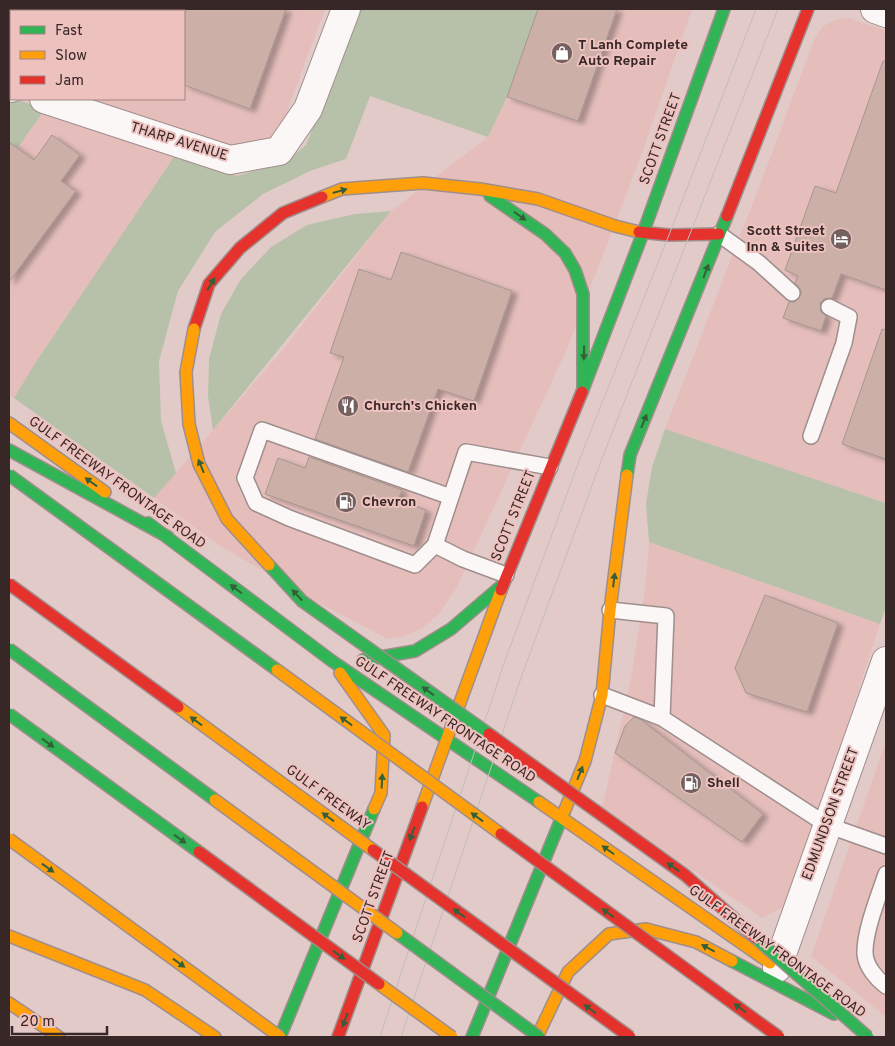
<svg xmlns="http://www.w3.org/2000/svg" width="895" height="1046" viewBox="0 0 895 1046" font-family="Overpass,sans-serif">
  <defs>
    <filter id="shadow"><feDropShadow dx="5.5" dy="3" stdDeviation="2.5" flood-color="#0004"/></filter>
  </defs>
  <rect width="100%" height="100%" fill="#e2cac8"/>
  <path fill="#e5bebb" d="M 9,9 L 325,9 L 283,122 L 274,135 L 260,146 L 243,150 L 219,144 L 91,99 L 184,99 L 184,11 L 11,11 L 11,73 L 9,72 Z
    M 538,9 L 692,9 L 641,156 L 566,351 L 457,587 L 439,614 L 421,629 L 401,637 L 388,639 L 315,601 L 222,547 L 154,498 L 281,352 L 391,211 L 488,137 L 507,97 Z
    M 848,18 L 886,30 L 886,503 L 665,429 L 769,161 L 814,40 L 822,27 L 834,20 Z
    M 45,109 L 176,154 L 34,365 L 14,398 L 9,394 L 9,160 Z
    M 649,542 L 880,624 L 823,799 L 792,886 L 783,907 L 762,918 L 602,808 L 631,679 L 645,589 Z
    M 886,741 L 886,1017 L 811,956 Z"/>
  <path fill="#b7c1a9" d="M 355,9 L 538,9 L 507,97 L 488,137 L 370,96 L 346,159 L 310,171 L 263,194 L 215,232 L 178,291 L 159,361 L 161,421 L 176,473 L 154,498 L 14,398 L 34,365 L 176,154 L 237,176 L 287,161 L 306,145 L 327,93 Z
    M 9,97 L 45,109 L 9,160 Z
    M 391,211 L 213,430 L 208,396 L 209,359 L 221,314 L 241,279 L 271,247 L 307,225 L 355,214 Z
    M 665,429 L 886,503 L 886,607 L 880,624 L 649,542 L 646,504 L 652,467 Z"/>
  <path fill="#ccb0a8" stroke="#a69591" filter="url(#shadow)" d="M 184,9 L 286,9 L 250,109 L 184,85 Z
    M 538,9 L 617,9 L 578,121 L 507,97 Z
    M 883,61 L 886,61 L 886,290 L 841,274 L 832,298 L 824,299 L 820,303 L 821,312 L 826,316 L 821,331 L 783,318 L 789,302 L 795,302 L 801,294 L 801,290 L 795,283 L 798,276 L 785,270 L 815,186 L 836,193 Z
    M 52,135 L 80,155 L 61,181 L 76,191 L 9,282 L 9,142 L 34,160 Z
    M 401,252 L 512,291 L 474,401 L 438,389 L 408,472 L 315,439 L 344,357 L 330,353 L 359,269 L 391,280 Z
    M 882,329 L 886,330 L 886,459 L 842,444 Z
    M 309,457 L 402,490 L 398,500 L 426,510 L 414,546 L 265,494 L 278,458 L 305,468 Z
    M 765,595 L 838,623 L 807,712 L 746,693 L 735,668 Z
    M 634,717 L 640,719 L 763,814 L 742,842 L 615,753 L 625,726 Z"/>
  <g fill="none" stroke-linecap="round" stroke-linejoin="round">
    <g stroke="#9f8e8c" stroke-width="18">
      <path id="lane" d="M 719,234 L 759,263 L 792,293
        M 811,436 L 844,343 L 849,317 L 829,307
        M 451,497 L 262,430 L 245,478 L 256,503 L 289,518 L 415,565 L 435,545 L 466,452 L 550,467
        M 435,545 L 463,559 L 506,575
        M 610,610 L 666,616 L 662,718
        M 602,695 L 662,718 L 827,825 L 886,846
        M 886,874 C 879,895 864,932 865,954 C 866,967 877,979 886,986"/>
    </g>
    <g stroke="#9f8e8c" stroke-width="30">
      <path id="street" d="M 875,9 L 886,13
        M 9,87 L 11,88
        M 44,99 L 230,160 L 279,151 L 308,109 L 346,9
        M 777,968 L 886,661"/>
    </g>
    <g stroke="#9f8e8c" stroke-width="14">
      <path id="fast" d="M 490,196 L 545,234 L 565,253 L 575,270 L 583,294 L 583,390
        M 582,392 L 643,233 L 724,9
        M 9,450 L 168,537
        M 627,475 L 630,455 L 727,216
        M 148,523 L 332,661 L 539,802
        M 363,660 L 415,651 L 451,629 L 500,587
        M 732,961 L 834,1014
        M 280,1037 L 374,809
        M 472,1037 L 564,812"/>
    </g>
    <g stroke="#9f8e8c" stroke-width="14">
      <path id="slow" d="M 322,197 L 342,189 L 423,183 L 480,189 L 538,199 L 615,226 L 639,232
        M 9,423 L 105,492
        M 340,673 L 384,735 L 381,793 L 374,809
        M 539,802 L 770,963
        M 422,807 L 501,590
        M 564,812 L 585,761 L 602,695 L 610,610 L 627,475
        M 9,936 L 145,990 L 215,1037
        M 9,1003 L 59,1037
        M 537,1037 L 568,972 L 609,934 L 646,929 L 696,942 L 732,961"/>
    </g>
    <g stroke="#9f8e8c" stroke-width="14">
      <path id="jam" d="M 727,216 L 808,9
        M 639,232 L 669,235 L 719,234
        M 194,329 L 209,284 L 240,248 L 283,213 L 322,197
        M 501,590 L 582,392
        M 338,1037 L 422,807"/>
    </g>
    <use href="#lane" stroke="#fbf7f7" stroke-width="15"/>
    <use href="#street" stroke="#fbf7f7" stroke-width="28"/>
    <use href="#fast" stroke="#30b455" stroke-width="11"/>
    <use href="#slow" stroke="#ff9f0a" stroke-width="11"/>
    <use href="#jam" stroke="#e5322d" stroke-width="11"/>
    <path stroke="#c3bcbc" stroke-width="1" d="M 380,1037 L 503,666 L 584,448 L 669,235 L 756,9
      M 401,1037 L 523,672 L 603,456 L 778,9"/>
    <g stroke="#9f8e8c" stroke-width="14" stroke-linecap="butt">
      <path id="fast-bridge" d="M 9,475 L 277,670
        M 269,565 L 302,601 L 489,734
        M 9,649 L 215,800
        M 9,714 L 199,852
        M 397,933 L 539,1037
        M 756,938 L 868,1037"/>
    </g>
    <g stroke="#9f8e8c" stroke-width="14" stroke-linecap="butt">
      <path id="slow-bridge" d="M 194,329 L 186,372 L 189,424 L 199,464 L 227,519 L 269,565
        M 277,670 L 501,834
        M 178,707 L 373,850
        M 215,800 L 397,933
        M 9,839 L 280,1037
        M 379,984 L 452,1037"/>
    </g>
    <g stroke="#9f8e8c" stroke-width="14" stroke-linecap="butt">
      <path id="jam-bridge" d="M 9,584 L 178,707
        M 489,734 L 685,875 L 756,938
        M 501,834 L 779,1037
        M 373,850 L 630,1037
        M 199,852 L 379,984"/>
    </g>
    <use href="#fast-bridge" stroke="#30b455" stroke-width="11"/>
    <use href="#slow-bridge" stroke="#ff9f0a" stroke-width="11"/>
    <use href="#jam-bridge" stroke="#e5322d" stroke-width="11"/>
  </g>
  <defs><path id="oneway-solid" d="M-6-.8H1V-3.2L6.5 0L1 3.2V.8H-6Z" transform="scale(1.25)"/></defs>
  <g fill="#345f39">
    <use href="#oneway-solid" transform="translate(340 191) rotate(-16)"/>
    <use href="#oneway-solid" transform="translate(520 216) rotate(35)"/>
    <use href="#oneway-solid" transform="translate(706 271) rotate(-69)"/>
    <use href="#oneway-solid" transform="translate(211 284) rotate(-59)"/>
    <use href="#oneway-solid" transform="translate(584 353) rotate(91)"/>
    <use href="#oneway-solid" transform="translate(644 421) rotate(-68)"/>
    <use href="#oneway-solid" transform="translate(201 466) rotate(-112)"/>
    <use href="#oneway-solid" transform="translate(91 482) rotate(-144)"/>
    <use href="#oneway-solid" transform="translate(614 580) rotate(-83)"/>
    <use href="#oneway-solid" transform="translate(236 589) rotate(-143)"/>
    <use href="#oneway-solid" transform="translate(297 595) rotate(-133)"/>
    <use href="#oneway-solid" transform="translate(428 691) rotate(-144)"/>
    <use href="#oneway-solid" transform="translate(196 721) rotate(-144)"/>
    <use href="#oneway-solid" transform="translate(346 721) rotate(-144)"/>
    <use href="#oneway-solid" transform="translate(48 743) rotate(36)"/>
    <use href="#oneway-solid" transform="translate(580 773) rotate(-68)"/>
    <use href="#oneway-solid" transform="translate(382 781) rotate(-87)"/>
    <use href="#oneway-solid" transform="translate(328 817) rotate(-144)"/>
    <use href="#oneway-solid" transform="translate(477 817) rotate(-144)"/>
    <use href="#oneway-solid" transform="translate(412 834) rotate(110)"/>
    <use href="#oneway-solid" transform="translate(180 839) rotate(36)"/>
    <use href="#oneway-solid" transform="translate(608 850) rotate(-145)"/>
    <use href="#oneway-solid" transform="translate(673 867) rotate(-144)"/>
    <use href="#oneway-solid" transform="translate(48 868) rotate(36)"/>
    <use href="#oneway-solid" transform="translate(459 913) rotate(-144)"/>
    <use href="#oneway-solid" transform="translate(608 913) rotate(-144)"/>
    <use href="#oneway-solid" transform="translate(708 948) rotate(-152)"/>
    <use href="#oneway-solid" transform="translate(339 955) rotate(36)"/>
    <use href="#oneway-solid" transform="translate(179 963) rotate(36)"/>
    <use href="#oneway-solid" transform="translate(740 1008) rotate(-144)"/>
    <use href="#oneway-solid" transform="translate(590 1009) rotate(-144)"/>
    <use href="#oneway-solid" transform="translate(345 1020) rotate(110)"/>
  </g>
  <defs>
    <g id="shop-disc" transform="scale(1.125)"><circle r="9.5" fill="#73605f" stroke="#edc1be"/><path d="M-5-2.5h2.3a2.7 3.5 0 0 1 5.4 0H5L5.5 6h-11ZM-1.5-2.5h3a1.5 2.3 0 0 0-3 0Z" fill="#fff"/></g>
    <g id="hotel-disc" transform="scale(1.125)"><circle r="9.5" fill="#73605f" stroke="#edc1be"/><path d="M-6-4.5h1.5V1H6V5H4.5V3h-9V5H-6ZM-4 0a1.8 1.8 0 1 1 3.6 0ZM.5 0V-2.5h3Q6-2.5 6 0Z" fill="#fff"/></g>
    <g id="restaurant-disc" transform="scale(1.125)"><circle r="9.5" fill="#73605f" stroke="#edc1be"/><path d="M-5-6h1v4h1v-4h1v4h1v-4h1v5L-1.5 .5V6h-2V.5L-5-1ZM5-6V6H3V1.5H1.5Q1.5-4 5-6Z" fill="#fff"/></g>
    <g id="fuel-disc" transform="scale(1.125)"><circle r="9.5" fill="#73605f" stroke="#edc1be"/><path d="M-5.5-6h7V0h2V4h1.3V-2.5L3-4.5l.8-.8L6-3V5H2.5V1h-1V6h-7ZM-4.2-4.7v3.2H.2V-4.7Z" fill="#fff"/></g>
  </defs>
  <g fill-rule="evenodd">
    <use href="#shop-disc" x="562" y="53"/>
    <use href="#hotel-disc" x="841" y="239"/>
    <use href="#restaurant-disc" x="348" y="406"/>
    <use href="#fuel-disc" x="346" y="502"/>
    <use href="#fuel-disc" x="691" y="783"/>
  </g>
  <g text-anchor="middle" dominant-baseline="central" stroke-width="4" stroke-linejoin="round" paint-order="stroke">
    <g font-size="14" font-weight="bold" fill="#372726" stroke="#edc1be" text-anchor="start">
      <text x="578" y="45">T Lanh Complete<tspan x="578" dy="16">Auto Repair</tspan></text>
      <text x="825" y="231" text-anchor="end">Scott Street<tspan x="825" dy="16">Inn &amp; Suites</tspan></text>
      <text x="364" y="406">Church's Chicken</text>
      <text x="362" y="502">Chevron</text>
      <text x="707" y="783">Shell</text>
    </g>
    <g font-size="14" fill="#372726" stroke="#edc1be">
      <text transform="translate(661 139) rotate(-70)">SCOTT STREET</text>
      <text transform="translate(179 142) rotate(17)">THARP AVENUE</text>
      <text transform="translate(117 483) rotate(36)">GULF FREEWAY FRONTAGE ROAD</text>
      <text transform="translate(514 516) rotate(-68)">SCOTT STREET</text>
      <text transform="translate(445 720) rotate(34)">GULF FREEWAY FRONTAGE ROAD</text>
      <text transform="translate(328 798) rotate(36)">GULF FREEWAY</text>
      <text transform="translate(831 814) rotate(-70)">EDMUNDSON STREET</text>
      <text transform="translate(374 897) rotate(-70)">SCOTT STREET</text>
      <text transform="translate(777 952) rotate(36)">GULF FREEWAY FRONTAGE ROAD</text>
    </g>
  </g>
  <rect width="895" height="1046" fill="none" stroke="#372726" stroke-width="20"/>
  <rect x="10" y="10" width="175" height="90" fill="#edc1be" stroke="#a48381"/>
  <rect x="20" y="26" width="25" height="8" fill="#30b455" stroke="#a48381"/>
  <text x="55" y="35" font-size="15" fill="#372726">Fast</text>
  <rect x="20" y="51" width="25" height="8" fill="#ff9f0a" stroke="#a48381"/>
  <text x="55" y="60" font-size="15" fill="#372726">Slow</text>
  <rect x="20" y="76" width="25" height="8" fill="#e5322d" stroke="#a48381"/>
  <text x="55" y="85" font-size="15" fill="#372726">Jam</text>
  <path d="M12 1026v8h95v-8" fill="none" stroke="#372726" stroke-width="2.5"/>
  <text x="20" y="1026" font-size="15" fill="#372726" stroke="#edc1be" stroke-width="4" paint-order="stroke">20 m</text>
</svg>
